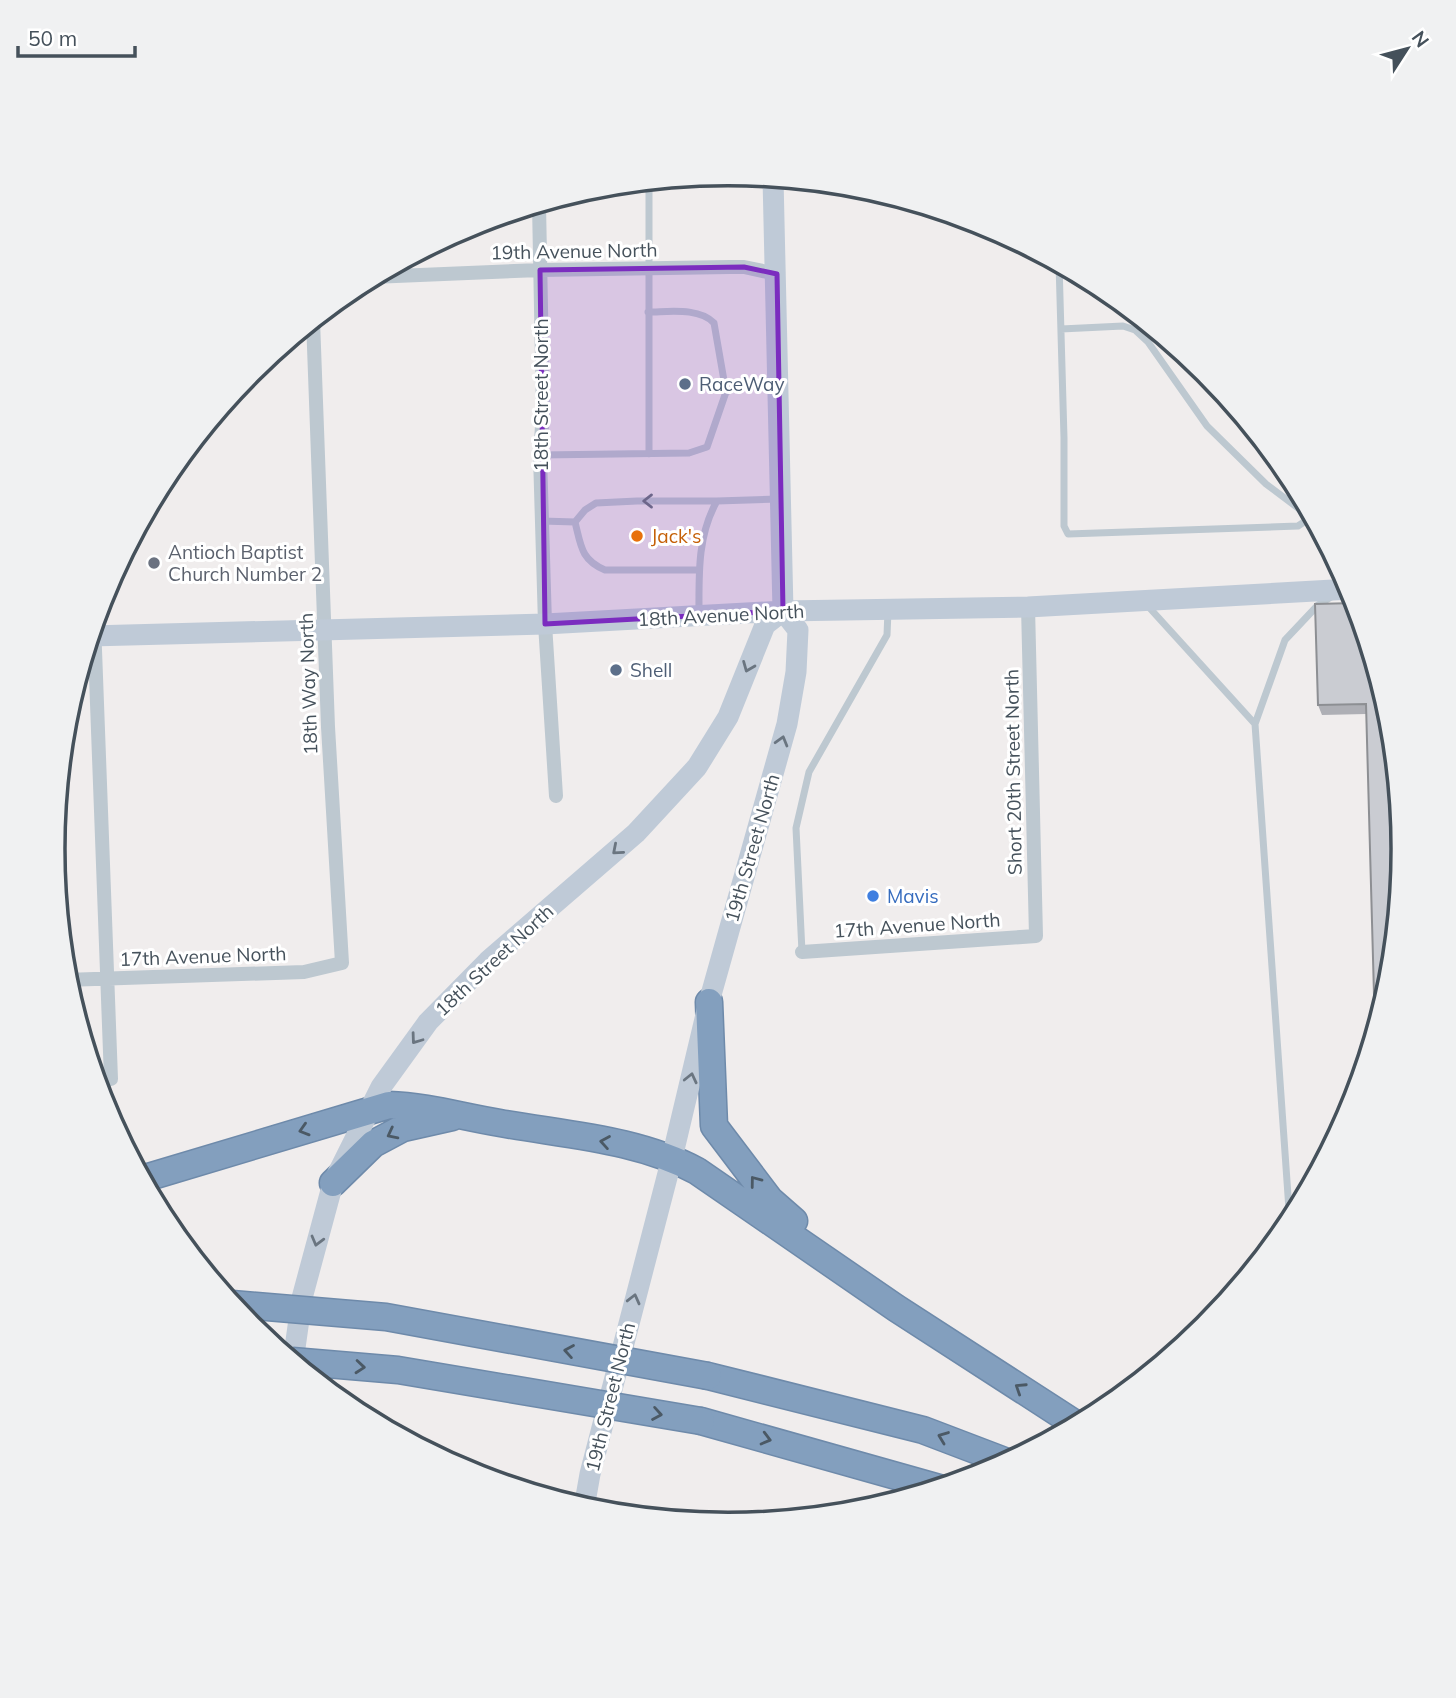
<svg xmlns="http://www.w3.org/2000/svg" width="1456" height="1698" viewBox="0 0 1456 1698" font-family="Mulish,sans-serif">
  <rect width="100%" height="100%" fill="#f0eded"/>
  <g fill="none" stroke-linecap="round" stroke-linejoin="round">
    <g stroke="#6e8aaa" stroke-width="29">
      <path id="highway" d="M 709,1002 L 714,1126 L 770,1200 L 794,1221
        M 142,1179 L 389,1105 C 427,1106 463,1117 500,1123 C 566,1135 638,1139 697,1171 L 896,1308 L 1077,1425
        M 333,1183 L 373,1144 L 403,1128 L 452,1117
        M 708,1376 L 923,1430 L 1007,1462
        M 701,1421 L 939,1488"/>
    </g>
    <path stroke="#bdc8d0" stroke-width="7" d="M 1059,263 L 1064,438 L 1064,526 L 1068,534 L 1298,526 L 1310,518
      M 648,312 C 668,312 699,307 714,323 L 726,392
      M 1061,329 L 1123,326 L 1135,330 L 1148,342 L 1207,426 L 1266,484 L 1314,520
      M 649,454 L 649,181
      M 541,455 L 689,453 L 707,447 L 726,392 L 747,383 L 776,379
      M 542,521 L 575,522
      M 699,570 L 605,570 C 581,560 581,546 575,522 L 585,510 L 596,503 L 637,501 L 717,501
      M 1146,604 L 1255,724 L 1290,1224
      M 699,615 C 699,576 697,536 717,501 L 777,499
      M 1255,724 L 1285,640 L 1318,605 L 1331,597
      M 802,952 L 796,828 L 809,772 L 887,635 L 888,611"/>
    <path stroke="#bdc8d0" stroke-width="14" d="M 539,204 L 543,412 L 540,455 L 545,624 L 556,796
      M 372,277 L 540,270 L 730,267 L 744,267 L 777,274
      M 94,623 L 111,1079
      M 802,952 L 1036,936 L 1028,607
      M 65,980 L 304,972 L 342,963 L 328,727 L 313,320"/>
    <path stroke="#bfcad7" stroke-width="21" d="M 90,636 L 545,624 L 783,611 L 1028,607 L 1351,589
      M 293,1362 L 302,1298 L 333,1183 L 381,1087 L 428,1022 L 488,961 L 636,833 L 697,767 L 728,717 L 765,625 L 783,611
      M 584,1508 L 590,1474 L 672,1158 L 709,1002 L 787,724 L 796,672 L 798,630 L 783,611 L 773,178"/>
    <use href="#highway" stroke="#839fbe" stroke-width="26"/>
    <g stroke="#6e8aaa" stroke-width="29" stroke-linecap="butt">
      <path id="highway-bridge" d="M 232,1304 L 386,1317 L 708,1376
        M 292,1361 L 398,1370 L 701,1421"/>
    </g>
    <use href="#highway-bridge" stroke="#839fbe" stroke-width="26"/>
  </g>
  <path fill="#aeafb5" d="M 1356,603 L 1391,718 L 1366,714 L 1322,715 L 1318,705 Z"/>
  <path fill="#caccd2" stroke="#8d8f93" stroke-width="2" d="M 1356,603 L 1391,718 L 1404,849 L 1390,981 L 1375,1031 L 1366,704 L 1318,705 L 1315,604 Z"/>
  <defs><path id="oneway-chevron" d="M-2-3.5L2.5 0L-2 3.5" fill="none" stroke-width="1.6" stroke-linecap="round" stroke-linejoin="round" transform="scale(1.75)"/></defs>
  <use stroke="#69757e" href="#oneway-chevron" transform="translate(648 501) rotate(-180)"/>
  <g stroke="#6a7580">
    <use href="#oneway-chevron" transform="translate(748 667) rotate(112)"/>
    <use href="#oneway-chevron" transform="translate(782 741) rotate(-74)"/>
    <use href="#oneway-chevron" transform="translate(617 850) rotate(139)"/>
    <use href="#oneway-chevron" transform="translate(416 1039) rotate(126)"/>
    <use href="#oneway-chevron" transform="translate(691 1078) rotate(-77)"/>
    <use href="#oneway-chevron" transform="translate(317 1241) rotate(105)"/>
    <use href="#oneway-chevron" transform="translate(634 1299) rotate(-76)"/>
  </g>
  <g stroke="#4b5965">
    <use href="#oneway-chevron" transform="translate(304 1130) rotate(163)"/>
    <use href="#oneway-chevron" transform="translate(392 1134) rotate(153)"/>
    <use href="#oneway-chevron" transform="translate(605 1142) rotate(-170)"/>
    <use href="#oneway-chevron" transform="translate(755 1181) rotate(-127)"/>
    <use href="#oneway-chevron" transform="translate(569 1351) rotate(-170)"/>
    <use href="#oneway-chevron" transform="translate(360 1367) rotate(5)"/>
    <use href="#oneway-chevron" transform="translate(1020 1388) rotate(-147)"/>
    <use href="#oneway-chevron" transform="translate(657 1414) rotate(10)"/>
    <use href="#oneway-chevron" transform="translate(943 1437) rotate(-159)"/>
    <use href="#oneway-chevron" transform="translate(766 1439) rotate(15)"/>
  </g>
  <path fill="#7b2cbf" fill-opacity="0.2" stroke="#7b2cbf" stroke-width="5" stroke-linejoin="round" d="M 744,267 L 777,274 L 783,611 L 545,624 L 540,270 Z"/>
  <g fill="#5c6f8a" stroke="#fff" stroke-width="2.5">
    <circle cx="685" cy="384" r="7"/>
    <circle cx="616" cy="670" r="7"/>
  </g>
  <circle fill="#e8710a" stroke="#fff" stroke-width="2.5" cx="637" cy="536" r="7"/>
  <circle fill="#6b7280" stroke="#fff" stroke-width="2.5" cx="154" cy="563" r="7"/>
  <circle fill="#3f7fe0" stroke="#fff" stroke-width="2.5" cx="873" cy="896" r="7"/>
  <g text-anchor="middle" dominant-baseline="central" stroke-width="6" stroke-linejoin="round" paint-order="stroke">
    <g font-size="19" fill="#45515b" stroke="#fff">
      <text transform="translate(574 251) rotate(-1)">19th Avenue North</text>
      <text transform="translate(541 395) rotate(-90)">18th Street North</text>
      <text transform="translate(721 615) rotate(-3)">18th Avenue North</text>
      <text transform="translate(308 684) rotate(-92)">18th Way North</text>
      <text transform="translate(1013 772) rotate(-91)">Short 20th Street North</text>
      <text transform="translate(752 848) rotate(-74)">19th Street North</text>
      <text transform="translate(917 925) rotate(-4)">17th Avenue North</text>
      <text transform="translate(203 956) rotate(-2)">17th Avenue North</text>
      <text transform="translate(494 960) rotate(-43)">18th Street North</text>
      <text transform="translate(610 1397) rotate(-76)">19th Street North</text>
    </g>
    <g font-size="19" fill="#4e5e75" stroke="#fff" text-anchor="start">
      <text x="699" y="384">RaceWay</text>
      <text x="630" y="670">Shell</text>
    </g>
    <g font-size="19" fill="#c56008" stroke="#fff" text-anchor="start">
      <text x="651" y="536">Jack's</text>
    </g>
    <g font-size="19" fill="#5b616d" stroke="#fff" text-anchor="start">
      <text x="168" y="552">Antioch Baptist<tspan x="168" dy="22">Church Number 2</tspan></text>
    </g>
    <g font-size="19" fill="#366cbe" stroke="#fff" text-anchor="start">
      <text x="887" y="896">Mavis</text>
    </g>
  </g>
  <path d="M0 0H1456V1698H0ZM65 849a663 663 0 1 1 1326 0a663 663 0 1 1-1326 0Z" fill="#f0f1f2" fill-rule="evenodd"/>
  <path fill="none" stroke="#45515b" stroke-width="3.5" d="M65 849a663 663 0 1 1 1326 0a663 663 0 1 1-1326 0Z"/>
  <g transform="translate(1407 49) rotate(54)" stroke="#ffffff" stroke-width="5" paint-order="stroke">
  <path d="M0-5L12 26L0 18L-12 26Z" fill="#45515b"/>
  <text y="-10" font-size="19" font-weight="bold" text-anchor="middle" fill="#45515b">N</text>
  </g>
  <path d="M18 46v10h117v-10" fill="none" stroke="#45515b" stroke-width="3.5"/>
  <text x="28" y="46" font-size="21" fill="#45515b" stroke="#ffffff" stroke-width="5" paint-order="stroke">50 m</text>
</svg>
